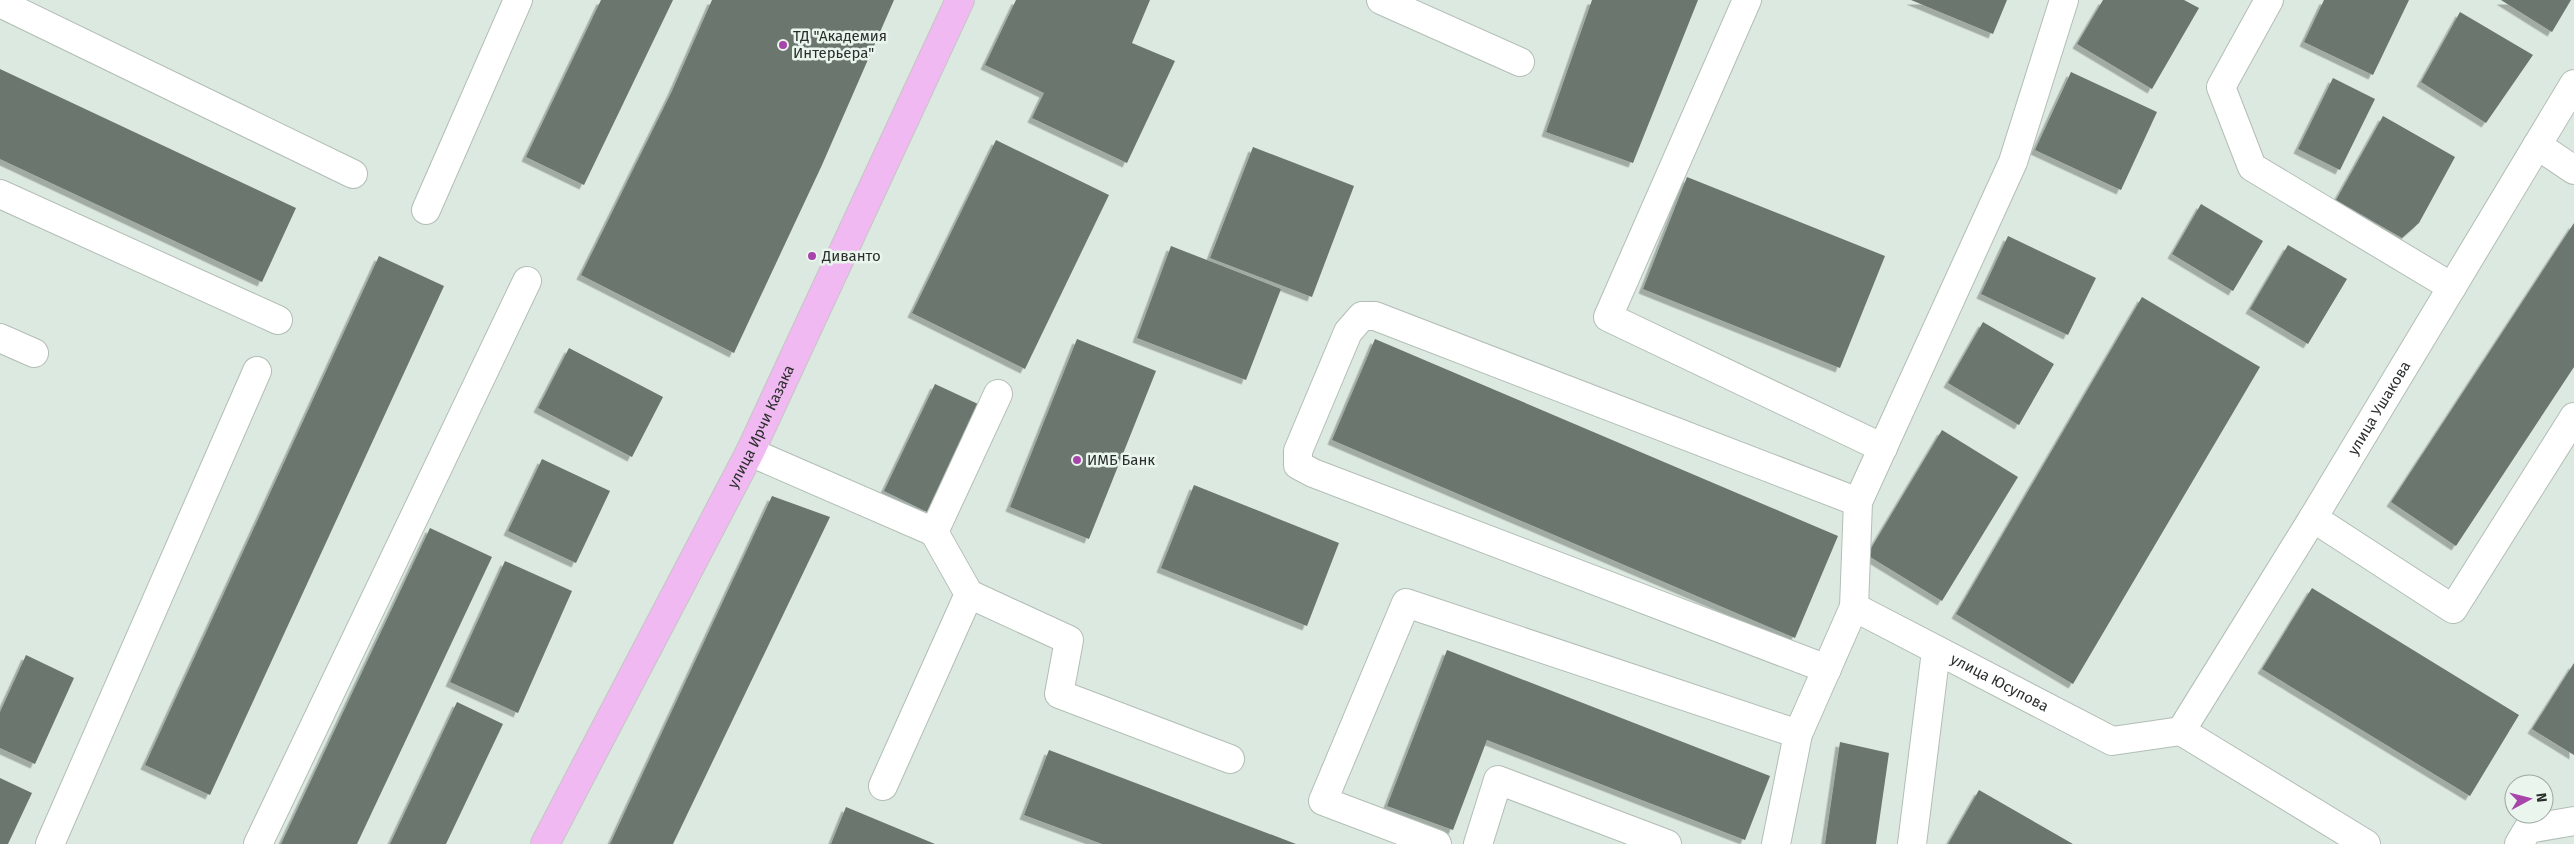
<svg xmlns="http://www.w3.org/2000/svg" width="2574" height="844" viewBox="0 0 2574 844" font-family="'Fira Sans',sans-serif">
  <defs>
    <filter id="shadow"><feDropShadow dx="-4.5" dy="4.5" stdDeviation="0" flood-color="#0004"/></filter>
  </defs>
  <rect width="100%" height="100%" fill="#dce9e0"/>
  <path fill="#6b766e" filter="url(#shadow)" d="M 601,0 L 673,0 L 584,185 L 526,157 Z
    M 712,0 L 894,0 L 822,165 L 734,353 L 581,275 L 672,91 Z
    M 1016,0 L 1150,0 L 1132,43 L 1175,61 L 1127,163 L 1032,118 L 1044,93 L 985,65 Z
    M 1592,0 L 1698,0 L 1633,163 L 1546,132 Z
    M 1911,0 L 2007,0 L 1993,34 Z
    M 2103,0 L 2184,0 L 2199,8 L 2152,89 L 2077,44 Z
    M 2324,0 L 2409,0 L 2373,75 L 2304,42 Z
    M 2501,0 L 2571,0 L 2552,32 Z
    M 2460,12 L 2533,55 L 2486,123 L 2421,82 Z
    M 0,69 L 296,208 L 262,282 L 0,159 Z
    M 2071,72 L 2157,112 L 2121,190 L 2035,150 Z
    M 2333,78 L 2375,99 L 2340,170 L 2298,149 Z
    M 2383,116 L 2455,157 L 2419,223 L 2402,238 L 2336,200 Z
    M 996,140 L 1109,195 L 1025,369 L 912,313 Z
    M 1253,147 L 1354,186 L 1312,297 L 1210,258 Z
    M 1687,177 L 1885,256 L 1840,368 L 1643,289 Z
    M 2201,204 L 2263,241 L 2233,291 L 2172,254 Z
    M 2574,223 L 2574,367 L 2456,546 L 2391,502 Z
    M 2008,236 L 2096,278 L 2068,335 L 1981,294 Z
    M 2288,245 L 2347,279 L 2308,344 L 2250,309 Z
    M 1171,246 L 1281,289 L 1246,380 L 1137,338 Z
    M 379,256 L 444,286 L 210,795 L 145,765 Z
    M 2142,297 L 2260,367 L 2073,684 L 1956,614 Z
    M 1983,322 L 2054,364 L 2019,425 L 1948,383 Z
    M 1077,339 L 1156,371 L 1089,539 L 1010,507 Z
    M 1375,339 L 1838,536 L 1795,638 L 1332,440 Z
    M 569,348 L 663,397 L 632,457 L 538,408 Z
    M 935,384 L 978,404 L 927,512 L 884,491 Z
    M 1942,430 L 2018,477 L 1942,601 L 1867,555 Z
    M 542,459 L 610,491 L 576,563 L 508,531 Z
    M 1194,485 L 1339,543 L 1307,626 L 1161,568 Z
    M 772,496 L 830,517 L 673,844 L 610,844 Z
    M 430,528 L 492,557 L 357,844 L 281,844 Z
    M 505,561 L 572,591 L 518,713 L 450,682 Z
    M 2312,588 L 2519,715 L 2470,796 L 2262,669 Z
    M 1447,650 L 1770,776 L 1745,840 L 1487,740 L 1453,830 L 1387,806 Z
    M 26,655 L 74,678 L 35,764 L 0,748 L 0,712 Z
    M 2574,663 L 2574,755 L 2532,729 Z
    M 457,702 L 503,724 L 446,844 L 390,844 Z
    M 1840,742 L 1889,753 L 1876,844 L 1825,844 Z
    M 1049,750 L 1296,844 L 1102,844 L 1024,815 Z
    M 0,778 L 32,793 L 8,844 L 0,844 Z
    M 1979,790 L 2073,844 L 1948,844 Z
    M 846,807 L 935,844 L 831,844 Z"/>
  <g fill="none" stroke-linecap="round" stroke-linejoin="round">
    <g stroke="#b2beb5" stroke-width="30">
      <g id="minor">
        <path d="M 1381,0 L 1520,62"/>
        <path d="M 1747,0 L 1608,317 L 1883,448"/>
        <path d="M 2269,0 L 2221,87 L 2252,167 L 2452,287"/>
        <path d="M 0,3 L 353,174"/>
        <path d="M 2537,145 L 2574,170"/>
        <path d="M 0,194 L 278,320"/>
        <path d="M 426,210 L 518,0"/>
        <path d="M 0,338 L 34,353"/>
        <path d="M 750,452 L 934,532"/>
        <path d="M 2313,518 L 2453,609 L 2574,417"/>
        <path d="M 969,594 L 1069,640 L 1059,694 L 1230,759"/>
        <path id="s1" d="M 1854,607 L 2112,741 L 2181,731 L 2366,844"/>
        <path d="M 1827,669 L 1313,473 L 1298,465 L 1298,451 L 1348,332 L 1362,316 L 1375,316 L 1858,502"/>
        <path id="s2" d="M 2181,731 L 2313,518 L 2574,84"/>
        <path d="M 883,786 L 969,594 L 934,532 L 998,394"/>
        <path d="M 50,844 L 257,371"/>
        <path d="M 258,844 L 527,281"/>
        <path d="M 1437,844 L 1323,801 L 1406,603 L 1798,734"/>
        <path d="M 1478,844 L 1498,780 L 1667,844"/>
        <path d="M 1776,844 L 1798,734 L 1854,607 L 1858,502 L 2013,162 L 2064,0"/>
        <path d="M 1912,844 L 1936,651"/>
        <path d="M 2519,844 L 2528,829 L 2574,821"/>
      </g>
    </g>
    <g stroke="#c4c5c4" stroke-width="30">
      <g id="major">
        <path id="s3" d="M 545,844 L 750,452 L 960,0"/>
      </g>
    </g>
    <use href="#minor" stroke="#fff" stroke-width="28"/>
    <use href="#major" stroke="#f1b9f2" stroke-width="28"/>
  </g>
  <g fill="#a845ab" stroke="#eaf6ed" stroke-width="2">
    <circle cx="783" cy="45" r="5"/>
    <circle cx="812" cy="256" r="5"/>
    <circle cx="1077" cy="460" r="5"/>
  </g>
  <g text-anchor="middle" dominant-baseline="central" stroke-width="5" stroke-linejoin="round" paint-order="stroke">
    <g font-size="15" fill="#2b2f2c" stroke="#eaf6ed" text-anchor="start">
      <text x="793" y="36">ТД "Академия<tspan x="793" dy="17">Интерьера"</tspan></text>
      <text x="822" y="256">Диванто</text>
      <text x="1087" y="460">ИМБ Банк</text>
    </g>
    <g font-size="15" fill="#2b2f2c" stroke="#eaf6ed">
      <text stroke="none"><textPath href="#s2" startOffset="379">улица Ушакова</textPath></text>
      <text stroke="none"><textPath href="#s3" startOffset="470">улица Ирчи Казака</textPath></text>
      <text stroke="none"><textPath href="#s1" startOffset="164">улица Юсупова</textPath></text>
    </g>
  </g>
  <g transform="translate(2529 799) rotate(83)"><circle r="24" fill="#eaf6ed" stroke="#9ea6a0"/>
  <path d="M0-4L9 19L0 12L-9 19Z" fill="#a845ab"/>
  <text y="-8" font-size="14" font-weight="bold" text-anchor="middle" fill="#2b2f2c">N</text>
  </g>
</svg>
